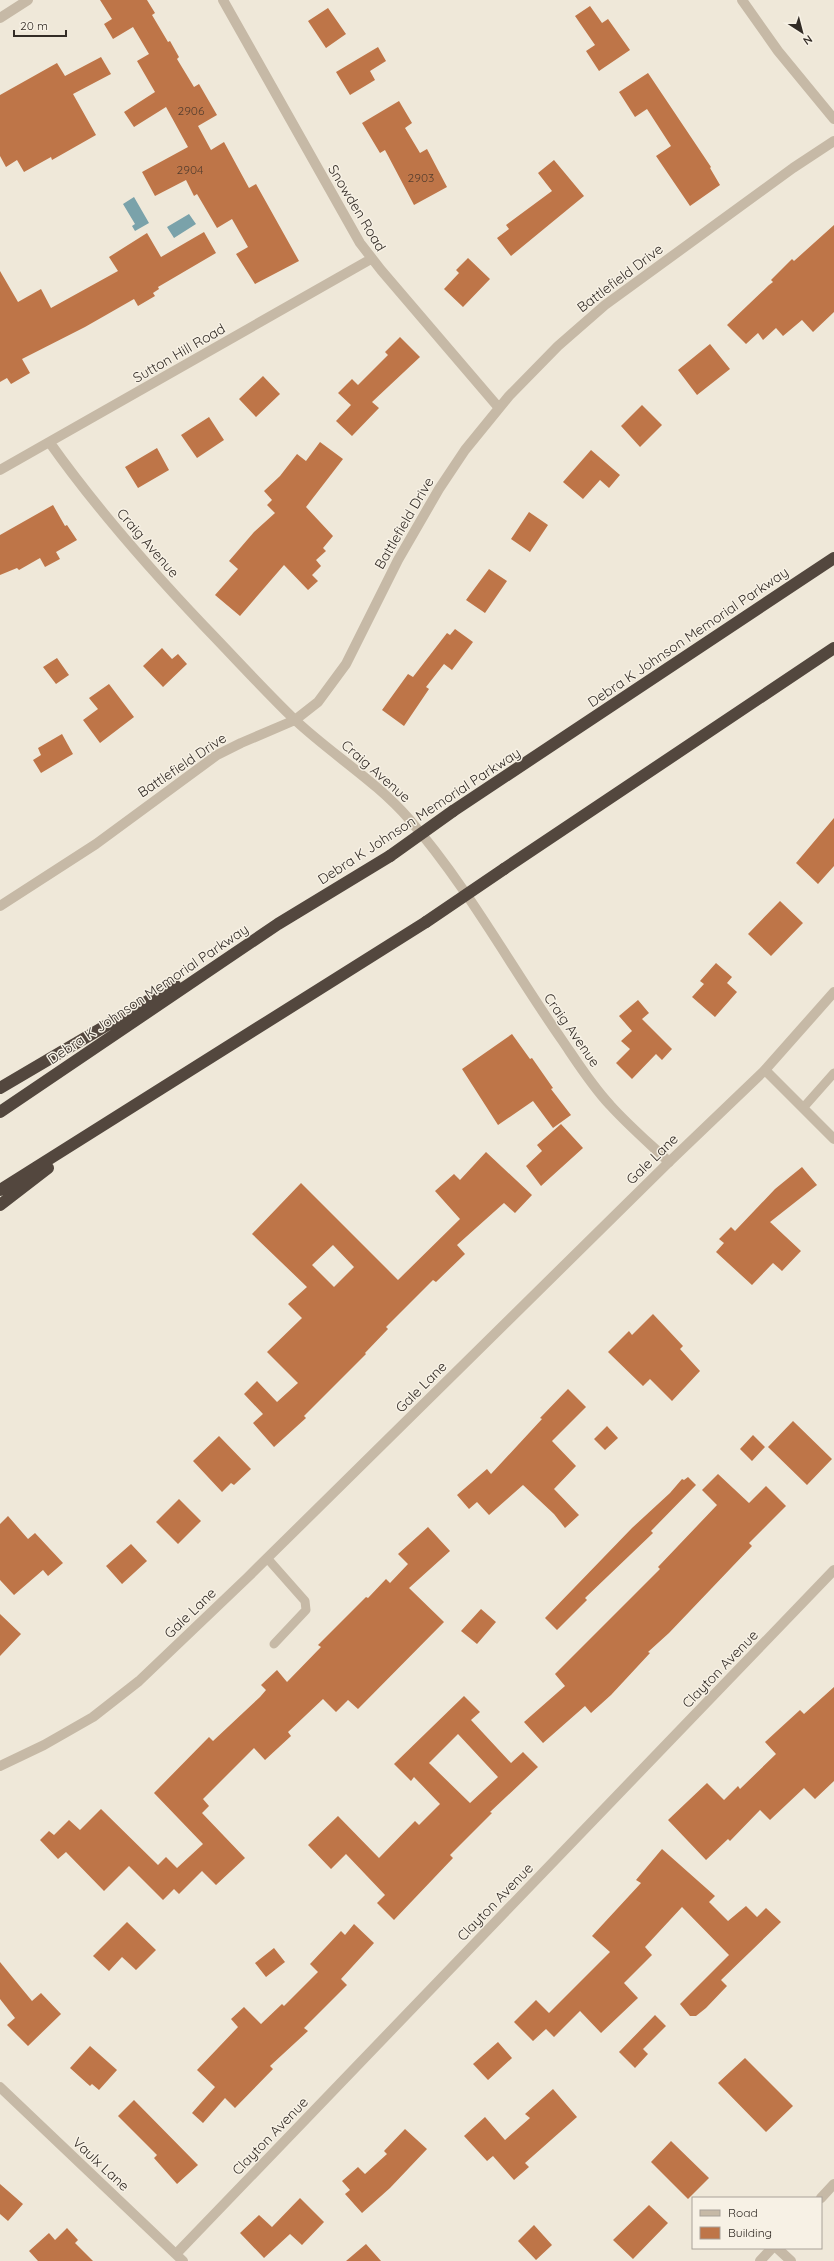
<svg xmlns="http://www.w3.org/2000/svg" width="834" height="2261" viewBox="0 0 834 2261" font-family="Quicksand,sans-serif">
  <rect width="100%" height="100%" fill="#efe8d9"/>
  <path fill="#7aa2aa" d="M 134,197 L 149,223 L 135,231 L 132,226 L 135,224 L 123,204 Z
    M 189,214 L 196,224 L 174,238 L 167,227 Z"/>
  <path fill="#be7548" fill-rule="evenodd" d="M 100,0 L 147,0 L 155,13 L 152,15 L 168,42 L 170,41 L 179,57 L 177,59 L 194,87 L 199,84 L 217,115 L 198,126 L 211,150 L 224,142 L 249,188 L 256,184 L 299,261 L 255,284 L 236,254 L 248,247 L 232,219 L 217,228 L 197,194 L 194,196 L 186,180 L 155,196 L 142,172 L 188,147 L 166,107 L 134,127 L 124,112 L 155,92 L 137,61 L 149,54 L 133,27 L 113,39 L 104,24 L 112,19 Z
    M 590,6 L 602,23 L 608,19 L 630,50 L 599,71 L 586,51 L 595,45 L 575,16 Z
    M 328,8 L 346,34 L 326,48 L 308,21 Z
    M 378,47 L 386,61 L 370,71 L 375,80 L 350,95 L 336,72 Z
    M 101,57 L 111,74 L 73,94 L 96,135 L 52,160 L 51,157 L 24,172 L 17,160 L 6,167 L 0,156 L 0,95 L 57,63 L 65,76 Z
    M 648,73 L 711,167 L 710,168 L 720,185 L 690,206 L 656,156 L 671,146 L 647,109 L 635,117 L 619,92 Z
    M 399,101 L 412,123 L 405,128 L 420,153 L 427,149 L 447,187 L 414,205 L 385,150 L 380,153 L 362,123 Z
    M 554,160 L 584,196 L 511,256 L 497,238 L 509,229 L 506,225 L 552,191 L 538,173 Z
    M 834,225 L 834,312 L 813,332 L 802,320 L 783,336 L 776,328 L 763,340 L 758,333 L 746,344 L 727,325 L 769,285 L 773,282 L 771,280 L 792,259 L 794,261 Z
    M 204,232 L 216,253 L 158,287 L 159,289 L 153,293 L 155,296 L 138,306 L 134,299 L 85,327 L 22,359 L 30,373 L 11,384 L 7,378 L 0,382 L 0,271 L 18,302 L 41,289 L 51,308 L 118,271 L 109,257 L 147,233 L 161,257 Z
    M 468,258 L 490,279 L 463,307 L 444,289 L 459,273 L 456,270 Z
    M 400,337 L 420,357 L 372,402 L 379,408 L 352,436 L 336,421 L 351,405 L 338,393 L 352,379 L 358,385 L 388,355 L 385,352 Z
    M 710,344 L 730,369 L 697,395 L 678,370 Z
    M 263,376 L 280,394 L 256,417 L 239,399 Z
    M 642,405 L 662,425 L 640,447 L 621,426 Z
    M 209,417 L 224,440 L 197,458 L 181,435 Z
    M 320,442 L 343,459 L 306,507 L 333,536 L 323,548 L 326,551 L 316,560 L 321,566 L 312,575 L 318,581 L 308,590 L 284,565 L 240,616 L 215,595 L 238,569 L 229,561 L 254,532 L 275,513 L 267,505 L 272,500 L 264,491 L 280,476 L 297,454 L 306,461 Z
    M 157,448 L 169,470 L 138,488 L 125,467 Z
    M 591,450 L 620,475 L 609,488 L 600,480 L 583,499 L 563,482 Z
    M 53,505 L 65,526 L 67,525 L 77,540 L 56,552 L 60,559 L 45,567 L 40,558 L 19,570 L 17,568 L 0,575 L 0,535 Z
    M 529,512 L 548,525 L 530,552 L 511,539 Z
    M 489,569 L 507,581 L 485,613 L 466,600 Z
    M 455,629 L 473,642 L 452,670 L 444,664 L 426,687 L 429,689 L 404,726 L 382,710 L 408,674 L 413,677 L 447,633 L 450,635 Z
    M 162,648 L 172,659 L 178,654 L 187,664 L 163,687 L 143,666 Z
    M 57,658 L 69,675 L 56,684 L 43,667 Z
    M 109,684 L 134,717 L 100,743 L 83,720 L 98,709 L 89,698 Z
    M 62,734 L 73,754 L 41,773 L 33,760 L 41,755 L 38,748 Z
    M 834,818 L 834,866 L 818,884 L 796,863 Z
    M 780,901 L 803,923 L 771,956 L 748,934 Z
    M 716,963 L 732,977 L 727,983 L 737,992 L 715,1017 L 692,997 L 704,984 L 700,981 Z
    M 638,1000 L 649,1013 L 642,1019 L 672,1049 L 662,1060 L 656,1054 L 632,1079 L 616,1063 L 630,1049 L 621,1041 L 632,1031 L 619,1016 Z
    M 512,1034 L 530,1059 L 532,1058 L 553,1088 L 551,1089 L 571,1115 L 553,1128 L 533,1101 L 498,1125 L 462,1069 Z
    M 561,1124 L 583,1148 L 541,1186 L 526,1166 L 542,1151 L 537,1145 Z
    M 486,1152 L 532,1195 L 515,1213 L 504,1203 L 457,1245 L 465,1254 L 436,1282 L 433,1280 L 386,1327 L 388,1329 L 365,1353 L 366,1354 L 304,1416 L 306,1418 L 274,1447 L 253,1423 L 263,1414 L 244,1394 L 257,1381 L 277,1402 L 298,1383 L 267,1352 L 302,1318 L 288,1304 L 307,1287 L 252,1234 L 301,1183 L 398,1280 L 460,1219 L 435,1191 L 454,1174 L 460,1180 ZM 333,1245 L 354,1267 L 334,1287 L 312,1265 Z
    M 802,1167 L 817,1185 L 770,1222 L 801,1251 L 782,1271 L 773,1263 L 752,1285 L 716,1252 L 724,1243 L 719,1239 L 731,1227 L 735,1231 L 775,1189 Z
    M 653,1314 L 683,1346 L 680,1349 L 700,1371 L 672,1401 L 650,1379 L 643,1386 L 608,1352 L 629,1331 L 632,1335 Z
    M 568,1389 L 586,1407 L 552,1441 L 576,1466 L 554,1489 L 579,1515 L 565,1528 L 554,1514 L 523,1485 L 489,1515 L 477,1502 L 469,1509 L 457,1495 L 487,1469 L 491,1474 L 542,1419 L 540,1418 Z
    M 793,1421 L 832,1459 L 807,1485 L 768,1447 Z
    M 607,1426 L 618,1438 L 605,1450 L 594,1439 Z
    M 753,1435 L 765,1447 L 752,1461 L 740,1449 Z
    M 219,1436 L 251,1469 L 234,1485 L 231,1483 L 222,1492 L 193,1461 Z
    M 718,1474 L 749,1503 L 766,1486 L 786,1506 L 749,1543 L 752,1546 L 669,1633 L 648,1652 L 650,1653 L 611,1695 L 591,1713 L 585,1706 L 543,1743 L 524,1722 L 565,1686 L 555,1674 L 660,1569 L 658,1567 L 717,1505 L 702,1490 Z
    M 688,1477 L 696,1485 L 651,1531 L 653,1533 L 585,1598 L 587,1600 L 557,1630 L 545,1618 L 632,1528 L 670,1493 L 682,1479 L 684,1480 Z
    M 179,1499 L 201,1521 L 178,1544 L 156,1522 Z
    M 8,1516 L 28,1539 L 35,1533 L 63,1563 L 48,1576 L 43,1570 L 14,1595 L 0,1580 L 0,1524 Z
    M 428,1527 L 450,1551 L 409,1588 L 444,1622 L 358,1709 L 348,1700 L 336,1712 L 323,1699 L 288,1732 L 291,1736 L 265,1760 L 254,1748 L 203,1799 L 209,1806 L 202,1813 L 245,1858 L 216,1885 L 202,1871 L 179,1894 L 174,1889 L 163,1900 L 129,1866 L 104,1891 L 66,1852 L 58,1859 L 40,1840 L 49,1831 L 54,1835 L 69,1820 L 80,1830 L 101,1809 L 158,1865 L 166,1857 L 177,1868 L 203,1844 L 154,1793 L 209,1737 L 213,1741 L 260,1697 L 266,1690 L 261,1685 L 277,1670 L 287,1682 L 321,1647 L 318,1645 L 366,1597 L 368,1598 L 386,1579 L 390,1583 L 408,1564 L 398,1554 Z
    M 131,1544 L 147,1561 L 122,1584 L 106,1566 Z
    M 481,1609 L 496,1622 L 477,1644 L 461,1631 Z
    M 0,1614 L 21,1634 L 0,1656 Z
    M 834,1687 L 834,1781 L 815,1799 L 804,1788 L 770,1820 L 760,1810 L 730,1841 L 728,1839 L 706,1860 L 668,1820 L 707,1783 L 724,1800 L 738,1786 L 740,1789 L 776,1754 L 765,1742 L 800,1710 L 804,1714 Z
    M 464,1696 L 480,1712 L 471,1720 L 511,1763 L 523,1752 L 538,1767 L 490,1812 L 492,1813 L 450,1855 L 453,1858 L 394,1920 L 377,1903 L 385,1895 L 346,1854 L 331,1869 L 308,1845 L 338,1816 L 379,1858 L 415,1821 L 419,1825 L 440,1804 L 414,1777 L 411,1781 L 394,1764 ZM 458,1734 L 498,1777 L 470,1803 L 429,1763 Z
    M 662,1849 L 715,1896 L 709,1902 L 728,1921 L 746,1906 L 757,1917 L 766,1908 L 781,1922 L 721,1980 L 727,1986 L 706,2008 L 696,2016 L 690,2016 L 680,2004 L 729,1955 L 682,1907 L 645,1947 L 652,1955 L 624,1983 L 638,1998 L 601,2033 L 580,2011 L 554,2037 L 546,2029 L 533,2041 L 514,2022 L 536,2000 L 549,2013 L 610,1952 L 592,1936 L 641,1883 L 636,1880 Z
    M 127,1922 L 156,1950 L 136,1970 L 122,1957 L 109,1971 L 93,1956 Z
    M 354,1924 L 374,1943 L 341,1979 L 347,1985 L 304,2028 L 308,2031 L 270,2066 L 273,2069 L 235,2108 L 225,2098 L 203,2123 L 192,2113 L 215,2087 L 197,2070 L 238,2027 L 231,2019 L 244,2007 L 261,2024 L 282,2004 L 284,2006 L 318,1972 L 310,1964 L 341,1931 L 345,1935 Z
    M 274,1948 L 285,1962 L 266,1977 L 255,1963 Z
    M 0,1962 L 32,2001 L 41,1993 L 61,2014 L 28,2046 L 7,2025 L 15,2018 L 0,1999 Z
    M 655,2015 L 666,2026 L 643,2049 L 648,2054 L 635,2068 L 619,2052 Z
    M 498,2042 L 512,2058 L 488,2080 L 473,2064 Z
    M 90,2046 L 117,2070 L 99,2090 L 92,2084 L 90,2086 L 70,2068 Z
    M 745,2058 L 793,2106 L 766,2132 L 718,2083 Z
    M 553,2089 L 577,2117 L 525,2163 L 529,2167 L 514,2180 L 493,2156 L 487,2161 L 464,2136 L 485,2117 L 505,2140 L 530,2118 L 525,2114 Z
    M 134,2100 L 198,2165 L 177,2184 L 154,2158 L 157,2155 L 118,2116 Z
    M 405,2129 L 427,2149 L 390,2188 L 362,2213 L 345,2194 L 350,2190 L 342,2181 L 358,2167 L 365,2174 L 387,2154 L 384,2151 Z
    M 671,2141 L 709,2178 L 688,2199 L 651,2162 Z
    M 0,2184 L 23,2204 L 8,2221 L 0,2214 Z
    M 300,2198 L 324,2222 L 302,2245 L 290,2234 L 264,2258 L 240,2233 L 259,2215 L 272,2227 Z
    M 649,2205 L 668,2223 L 633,2259 L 613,2240 Z
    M 534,2225 L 552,2245 L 536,2260 L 518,2241 Z
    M 67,2228 L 78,2240 L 75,2243 L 93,2261 L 38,2261 L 29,2251 L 49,2233 L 55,2240 Z
    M 366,2244 L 381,2261 L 346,2261 Z"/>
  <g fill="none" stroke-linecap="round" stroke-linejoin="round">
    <path stroke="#c6b9a6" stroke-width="9" d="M 803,1108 L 834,1073
      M 267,1558 L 305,1601 L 306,1610 L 274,1644"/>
    <path stroke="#c6b9a6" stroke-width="10" d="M 223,0 L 360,243 L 381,270 L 499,408
      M 0,18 L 28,0
      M 50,443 C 96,508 149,568 204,626 C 234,657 263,689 294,719 C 331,754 376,781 409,819 C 468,887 511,967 562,1040 C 577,1062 592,1086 610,1105 C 628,1125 649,1143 669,1162
      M 0,470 L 371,259
      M 0,906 L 96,844 L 217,755 L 241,743 L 295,720 L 318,702 L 346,664 L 398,560 L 439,489 L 465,450 L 509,396 L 558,346 L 605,305 L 793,168 L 834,141
      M 765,1070 L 834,1139
      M 0,2087 L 183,2261
      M 777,2248 L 791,2261
      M 176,2254 L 834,1570"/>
    <path stroke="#c6b9a6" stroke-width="10" d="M 742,0 L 778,51 L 834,119
      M 0,1766 L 44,1745 L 93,1717 L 139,1681 L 247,1578 L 669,1162 L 765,1070 L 834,992
      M 821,2198 L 834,2184
      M 760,2261 L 772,2248"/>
    <path stroke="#53473e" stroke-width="12" d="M 453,811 L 834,558
      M 504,869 L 834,648
      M 0,1088 L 175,985
      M 0,1112 L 278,924 L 390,856
      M 0,1190 L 426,922
      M 0,1205 L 48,1168"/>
    <path stroke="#53473e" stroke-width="12" d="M 390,856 L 453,811
      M 426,922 L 504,869"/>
  </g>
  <g text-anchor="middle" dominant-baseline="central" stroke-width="3" stroke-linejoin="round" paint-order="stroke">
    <g font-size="12" fill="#563e2e">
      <text x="191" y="110">2906</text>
      <text x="190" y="169">2904</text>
      <text x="421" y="177">2903</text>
    </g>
    <g font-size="14" fill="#332c26" stroke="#f7f1e5">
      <text transform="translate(357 208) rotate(59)">Snowden Road</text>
      <text transform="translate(620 278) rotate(-37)">Battlefield Drive</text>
      <text transform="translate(179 353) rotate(-30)">Sutton Hill Road</text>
      <text transform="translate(404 523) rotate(-60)">Battlefield Drive</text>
      <text transform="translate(148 543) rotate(49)">Craig Avenue</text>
      <text transform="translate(688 637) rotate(-34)">Debra K Johnson Memorial Parkway</text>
      <text transform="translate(182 765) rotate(-34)">Battlefield Drive</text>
      <text transform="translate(376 771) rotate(41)">Craig Avenue</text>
      <text transform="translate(419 816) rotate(-33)">Debra K Johnson Memorial Parkway</text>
      <text transform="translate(148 994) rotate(-34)">Debra K Johnson Memorial Parkway</text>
      <text transform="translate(572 1030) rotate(55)">Craig Avenue</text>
      <text transform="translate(652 1159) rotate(-44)">Gale Lane</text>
      <text transform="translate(421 1387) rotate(-45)">Gale Lane</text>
      <text transform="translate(190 1613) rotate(-44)">Gale Lane</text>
      <text transform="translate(720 1669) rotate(-46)">Clayton Avenue</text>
      <text transform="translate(495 1902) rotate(-46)">Clayton Avenue</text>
      <text transform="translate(270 2136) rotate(-46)">Clayton Avenue</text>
      <text transform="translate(101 2164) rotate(43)">Vaulx Lane</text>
    </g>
  </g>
  <rect x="692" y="2197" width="130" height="52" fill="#f7f1e5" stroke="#a9a299"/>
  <rect x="700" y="2210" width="20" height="6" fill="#c6b9a6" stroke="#a9a299"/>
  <text x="728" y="2217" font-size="12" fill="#332c26">Road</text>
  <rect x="700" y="2227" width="20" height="12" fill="#be7548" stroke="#a9a299"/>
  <text x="728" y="2237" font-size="12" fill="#332c26">Building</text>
  <g transform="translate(802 32) rotate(144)" stroke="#f7f1e5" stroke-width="3" paint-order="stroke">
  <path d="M0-3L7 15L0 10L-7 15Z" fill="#332c26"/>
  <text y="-6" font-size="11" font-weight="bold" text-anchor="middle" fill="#332c26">N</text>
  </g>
  <path d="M14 30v6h52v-6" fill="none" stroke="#332c26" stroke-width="2"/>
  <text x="20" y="30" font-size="12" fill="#332c26" stroke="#f7f1e5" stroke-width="3" paint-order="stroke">20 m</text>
</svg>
